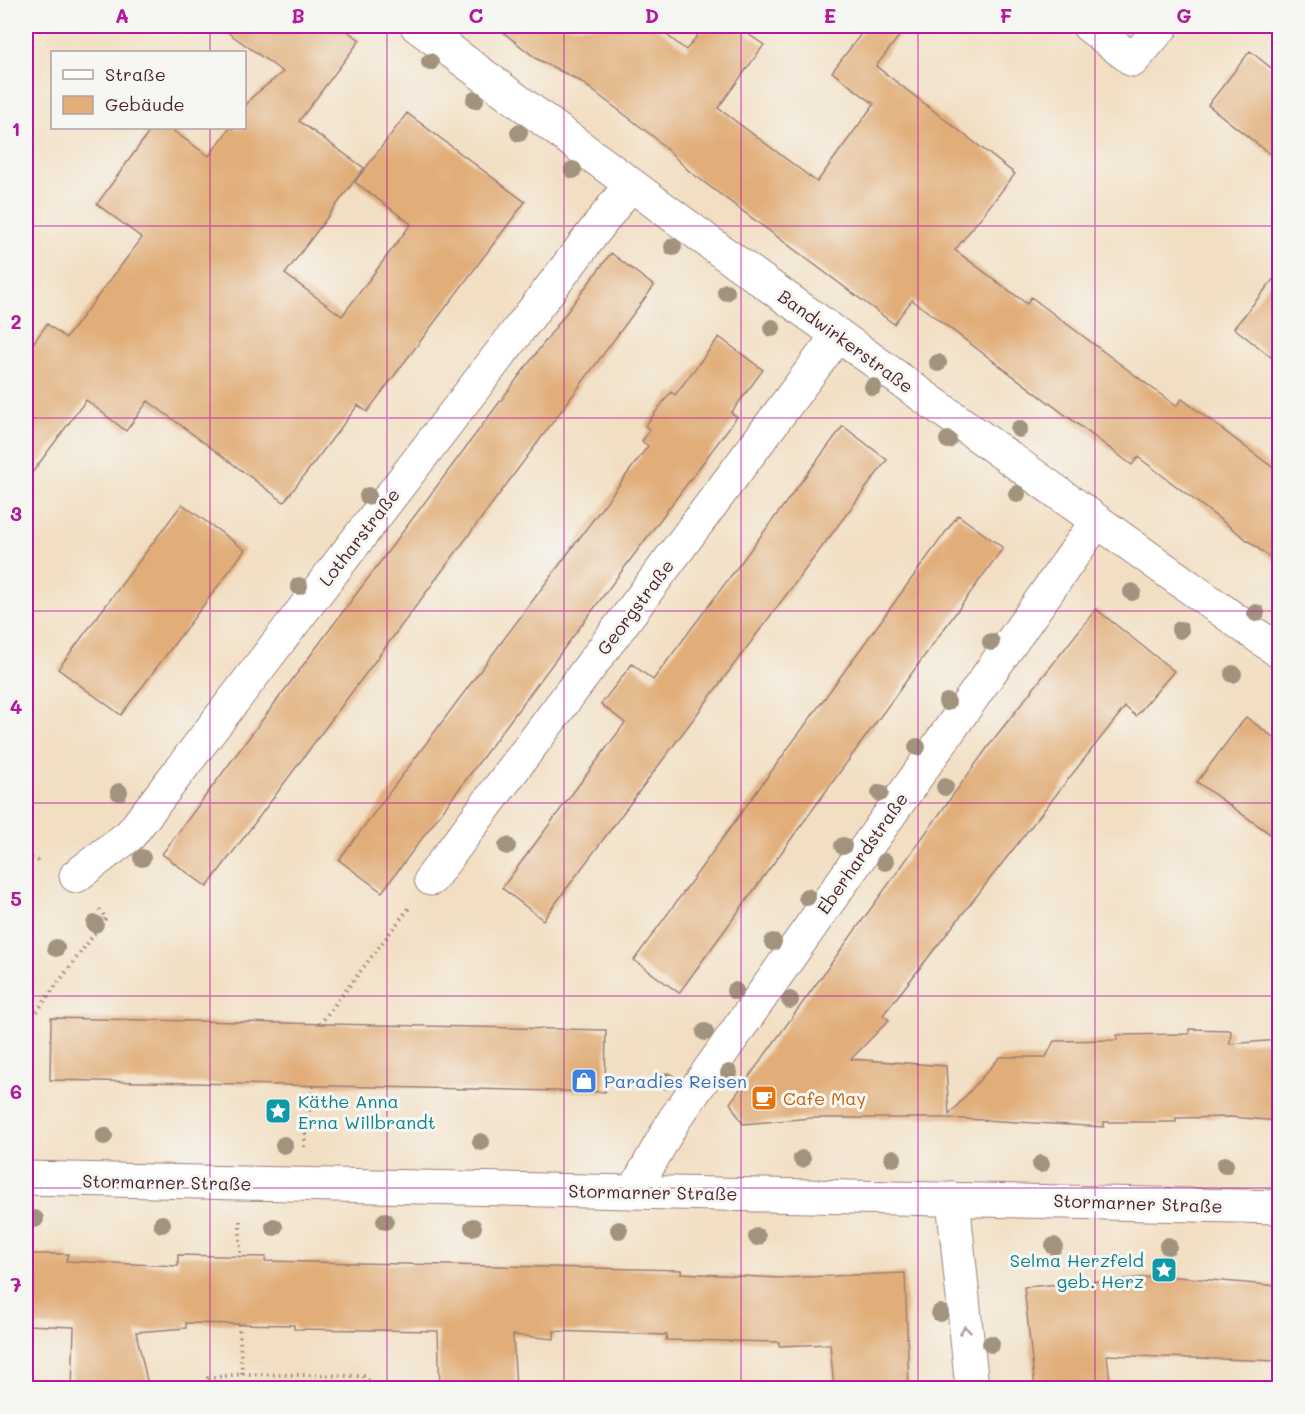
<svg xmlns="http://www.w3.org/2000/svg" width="1305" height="1414" viewBox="0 0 1305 1414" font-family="Mali,sans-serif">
  <rect width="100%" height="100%" fill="#f6f6f2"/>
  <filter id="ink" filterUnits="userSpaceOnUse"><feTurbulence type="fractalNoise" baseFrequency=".0167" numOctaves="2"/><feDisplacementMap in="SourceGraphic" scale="12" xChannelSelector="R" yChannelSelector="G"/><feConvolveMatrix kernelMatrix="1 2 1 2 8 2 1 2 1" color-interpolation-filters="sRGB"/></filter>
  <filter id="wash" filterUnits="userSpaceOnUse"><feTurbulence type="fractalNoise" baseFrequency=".008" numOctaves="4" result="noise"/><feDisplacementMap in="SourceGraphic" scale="24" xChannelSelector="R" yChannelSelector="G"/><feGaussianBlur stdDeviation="1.35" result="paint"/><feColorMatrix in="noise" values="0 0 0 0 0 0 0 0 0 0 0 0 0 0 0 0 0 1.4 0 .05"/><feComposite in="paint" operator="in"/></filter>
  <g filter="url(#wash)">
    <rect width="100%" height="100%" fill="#f2dfc3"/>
    <g id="blocks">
      <path fill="#e1ae79" d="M 219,26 L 340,26 L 360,40 L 299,121 L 364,168 L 285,274 L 342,316 L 411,224 L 355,182 L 407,113 L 525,202 L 367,412 L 358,405 L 284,502 L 148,401 L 126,431 L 86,400 L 26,481 L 26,353 L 47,324 L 66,338 L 142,238 L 97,204 L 152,128 L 169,128 L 209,156 L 230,128 L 244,128 L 244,108 L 252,97 L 283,72 Z
        M 495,26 L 655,26 L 686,50 L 705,26 L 736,26 L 764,45 L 718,108 L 817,182 L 874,104 L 832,72 L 867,26 L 907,26 L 876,66 L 1015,174 L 955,250 L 1027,304 L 1031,297 L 1176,406 L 1182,399 L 1280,473 L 1280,565 L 1138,457 L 1132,465 L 912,300 L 894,324 L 689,171 L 655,138 L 629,118 L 580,81 L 537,59 Z
        M 1250,51 L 1280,75 L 1280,162 L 1208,105 Z
        M 611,253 L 654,286 L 207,887 L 162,854 Z
        M 1280,271 L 1280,364 L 1234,328 Z
        M 719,337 L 763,370 L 731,413 L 737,417 L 382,892 L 339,860 L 648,446 L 642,441 L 650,430 L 645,426 L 671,392 L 675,395 Z
        M 843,426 L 887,460 L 543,920 L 502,888 L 625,723 L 601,704 L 632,664 L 653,680 Z
        M 182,504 L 245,550 L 121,715 L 58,669 Z
        M 958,515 L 1003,548 L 679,993 L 634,960 Z
        M 1096,609 L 1174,671 L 1136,716 L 1125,707 L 883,1015 L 889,1020 L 851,1059 L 946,1066 L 949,1115 L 1000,1057 L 1046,1057 L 1054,1041 L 1117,1040 L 1117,1035 L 1189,1034 L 1189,1029 L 1231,1030 L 1230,1044 L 1280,1040 L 1280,1121 L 1231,1117 L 1176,1118 L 1176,1122 L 1104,1122 L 1104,1127 L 947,1118 L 811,1118 L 743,1124 L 730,1103 L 993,740 Z
        M 1246,717 L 1280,742 L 1280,841 L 1197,782 Z
        M 51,1018 L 606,1030 L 605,1092 L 50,1080 Z
        M 26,1254 L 68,1254 L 66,1261 L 178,1266 L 178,1255 L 266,1257 L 265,1261 L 682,1270 L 681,1273 L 780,1278 L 905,1273 L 909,1389 L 834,1389 L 830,1344 L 779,1346 L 779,1342 L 666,1340 L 667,1335 L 554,1331 L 554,1339 L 513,1335 L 516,1389 L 440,1389 L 438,1331 L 294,1329 L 294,1325 L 186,1323 L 186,1328 L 136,1332 L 149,1389 L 72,1389 L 74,1327 L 26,1325 Z
        M 1166,1276 L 1280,1286 L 1280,1361 L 1107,1355 L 1111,1389 L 1035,1389 L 1024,1287 Z"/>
    </g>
  </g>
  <g filter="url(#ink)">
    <use href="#blocks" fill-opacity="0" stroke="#9e7f77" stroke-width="1.5"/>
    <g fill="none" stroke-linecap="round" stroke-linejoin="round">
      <g stroke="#9e7f77" stroke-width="35">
        <path id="minor" d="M 417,26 L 725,254 L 1280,652
          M 1089,26 L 1133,60 L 1162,26
          M 76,876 L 130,835 L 630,185
          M 431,879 L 838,335
          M 26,1178 L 1280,1207
          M 634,1191 L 674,1120 L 1097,521
          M 953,1199 L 972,1388"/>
      </g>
      <path stroke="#9e7f77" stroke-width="4" stroke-dasharray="1.5 4.5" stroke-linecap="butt" d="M 1275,26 L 1280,29
        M 26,856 L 41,862
        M 320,1024 L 409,908
        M 26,1026 L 106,918 L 97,906
        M 304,1147 L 313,1085
        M 240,1221 L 240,1256
        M 239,1324 L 242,1374
        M 200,1388 L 208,1378 L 242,1374 L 363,1376 L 377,1388"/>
      <use href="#minor" stroke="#fff" stroke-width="33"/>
    </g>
    <g fill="#a2937e">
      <circle cx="430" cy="62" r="9"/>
      <circle cx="475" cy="100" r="9"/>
      <circle cx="519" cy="133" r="9"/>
      <circle cx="573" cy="170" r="9"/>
      <circle cx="673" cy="247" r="9"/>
      <circle cx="726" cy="292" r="9"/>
      <circle cx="772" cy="328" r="9"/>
      <circle cx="938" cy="363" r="9"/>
      <circle cx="873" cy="387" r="9"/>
      <circle cx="1019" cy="429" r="9"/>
      <circle cx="948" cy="440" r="9"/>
      <circle cx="1017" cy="494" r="9"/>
      <circle cx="368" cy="496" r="9"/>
      <circle cx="299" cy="586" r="9"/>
      <circle cx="1132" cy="592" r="9"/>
      <circle cx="1256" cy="613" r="9"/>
      <circle cx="1180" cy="630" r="9"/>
      <circle cx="991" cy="642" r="9"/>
      <circle cx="1233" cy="674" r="9"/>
      <circle cx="947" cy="702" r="9"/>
      <circle cx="917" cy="747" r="9"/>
      <circle cx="945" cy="787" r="9"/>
      <circle cx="119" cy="792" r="9"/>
      <circle cx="880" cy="793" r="9"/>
      <circle cx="507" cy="846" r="9"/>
      <circle cx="843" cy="846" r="9"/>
      <circle cx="142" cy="858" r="9"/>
      <circle cx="885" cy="862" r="9"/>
      <circle cx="807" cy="897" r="9"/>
      <circle cx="95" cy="924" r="9"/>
      <circle cx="773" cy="942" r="9"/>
      <circle cx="56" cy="948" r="9"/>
      <circle cx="735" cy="991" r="9"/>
      <circle cx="790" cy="1000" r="9"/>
      <circle cx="705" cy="1032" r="9"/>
      <circle cx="729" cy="1073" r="9"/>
      <circle cx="667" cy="1081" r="9"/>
      <circle cx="104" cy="1136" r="9"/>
      <circle cx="481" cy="1142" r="9"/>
      <circle cx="284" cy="1145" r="9"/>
      <circle cx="893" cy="1158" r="9"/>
      <circle cx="802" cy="1159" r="9"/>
      <circle cx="1041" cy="1164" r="9"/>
      <circle cx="1225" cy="1165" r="9"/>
      <circle cx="35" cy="1219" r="9"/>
      <circle cx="385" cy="1221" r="9"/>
      <circle cx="162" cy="1224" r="9"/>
      <circle cx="274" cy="1227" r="9"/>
      <circle cx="473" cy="1227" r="9"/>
      <circle cx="619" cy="1230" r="9"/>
      <circle cx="757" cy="1237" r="9"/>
      <circle cx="1054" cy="1246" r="9"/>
      <circle cx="1168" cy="1246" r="9"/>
      <circle cx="940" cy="1313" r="9"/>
      <circle cx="991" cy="1344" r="9"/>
    </g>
    <defs><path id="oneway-chevron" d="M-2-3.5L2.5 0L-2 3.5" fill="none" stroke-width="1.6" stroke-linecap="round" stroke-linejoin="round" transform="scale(1.5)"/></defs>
    <use stroke="#ae9aa0" href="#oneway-chevron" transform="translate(965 1330) rotate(-96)"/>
  </g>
  <path fill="none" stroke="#b5179e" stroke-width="1.5" stroke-opacity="0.55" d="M 210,26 L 210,52M 387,26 L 387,1388M 564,26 L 564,1388M 741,26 L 741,1388M 918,26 L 918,1388M 1095,26 L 1095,1388M 210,128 L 210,1388M 26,226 L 1280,226M 26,418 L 1280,418M 26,611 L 1280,611M 26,803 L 1280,803M 26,996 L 1280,996M 26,1188 L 1280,1188"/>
  <defs>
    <g id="shop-square" transform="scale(1.35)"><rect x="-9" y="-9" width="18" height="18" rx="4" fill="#3f7fe0" stroke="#f6f6f2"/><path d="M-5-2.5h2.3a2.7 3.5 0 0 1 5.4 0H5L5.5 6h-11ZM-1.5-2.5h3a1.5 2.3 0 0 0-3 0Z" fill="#fff"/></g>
    <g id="cafe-square" transform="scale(1.35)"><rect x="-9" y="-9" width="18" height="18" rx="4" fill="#e8710a" stroke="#f6f6f2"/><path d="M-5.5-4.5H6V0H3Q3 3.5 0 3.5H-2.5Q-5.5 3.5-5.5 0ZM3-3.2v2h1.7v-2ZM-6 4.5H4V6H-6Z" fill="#fff"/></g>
    <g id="sight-square" transform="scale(1.35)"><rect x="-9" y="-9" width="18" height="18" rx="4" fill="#0f9aa8" stroke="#f6f6f2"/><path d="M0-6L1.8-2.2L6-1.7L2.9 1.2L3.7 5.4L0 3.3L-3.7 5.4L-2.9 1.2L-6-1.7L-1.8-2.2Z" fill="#fff"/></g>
  </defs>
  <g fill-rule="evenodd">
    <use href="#shop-square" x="584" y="1081"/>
    <use href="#cafe-square" x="764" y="1098"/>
    <use href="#sight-square" x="278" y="1111"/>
    <use href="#sight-square" x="1164" y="1270"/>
  </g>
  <g text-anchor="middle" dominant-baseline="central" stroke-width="6" stroke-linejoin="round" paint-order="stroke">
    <g font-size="18" fill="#4a1f2b" stroke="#f6f6f2">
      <text transform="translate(846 341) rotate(36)">Bandwirkerstraße</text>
      <text transform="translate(359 537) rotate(-52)">Lotharstraße</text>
      <text transform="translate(635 607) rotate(-53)">Georgstraße</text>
      <text transform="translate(862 853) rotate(-55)">Eberhardstraße</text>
      <text transform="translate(167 1182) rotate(1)">Stormarner Straße</text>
      <text transform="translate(653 1192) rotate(1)">Stormarner Straße</text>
      <text transform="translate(1138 1203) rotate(2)">Stormarner Straße</text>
    </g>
    <g font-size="18" fill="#366cbe" stroke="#f6f6f2" text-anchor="start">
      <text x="604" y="1081">Paradies Reisen</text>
    </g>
    <g font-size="18" fill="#c56008" stroke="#f6f6f2" text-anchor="start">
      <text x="783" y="1098">Cafe May</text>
    </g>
    <g font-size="18" fill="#0d838f" stroke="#f6f6f2" text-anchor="start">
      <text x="298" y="1101">Käthe Anna<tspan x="298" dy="21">Erna Willbrandt</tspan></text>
      <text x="1144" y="1260" text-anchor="end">Selma Herzfeld<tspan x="1144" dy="21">geb. Herz</tspan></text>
    </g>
  </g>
  <rect width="1305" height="1414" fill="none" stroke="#f6f6f2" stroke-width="66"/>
  <rect x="51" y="51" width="195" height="78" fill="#f6f6f2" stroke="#b1a0a2" stroke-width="1.5"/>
  <rect x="63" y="70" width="30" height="9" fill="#ffffff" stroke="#b1a0a2" stroke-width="1.5"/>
  <text x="105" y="81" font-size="18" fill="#4a1f2b">Straße</text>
  <rect x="63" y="96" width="30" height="18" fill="#e1ae79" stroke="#b1a0a2" stroke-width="1.5"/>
  <text x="105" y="111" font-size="18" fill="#4a1f2b">Gebäude</text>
  <rect x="33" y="33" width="1239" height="1348" fill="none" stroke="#b5179e" stroke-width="2"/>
  <g font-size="20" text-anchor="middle" font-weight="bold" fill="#b5179e">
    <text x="122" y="23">A</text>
    <text x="298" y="23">B</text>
    <text x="476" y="23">C</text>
    <text x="652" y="23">D</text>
    <text x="830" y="23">E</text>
    <text x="1006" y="23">F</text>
    <text x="1184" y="23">G</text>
    <text x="16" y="136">1</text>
    <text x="16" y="329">2</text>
    <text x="16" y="521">3</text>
    <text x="16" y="714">4</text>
    <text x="16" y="906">5</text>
    <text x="16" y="1099">6</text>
    <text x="16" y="1292">7</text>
  </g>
</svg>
